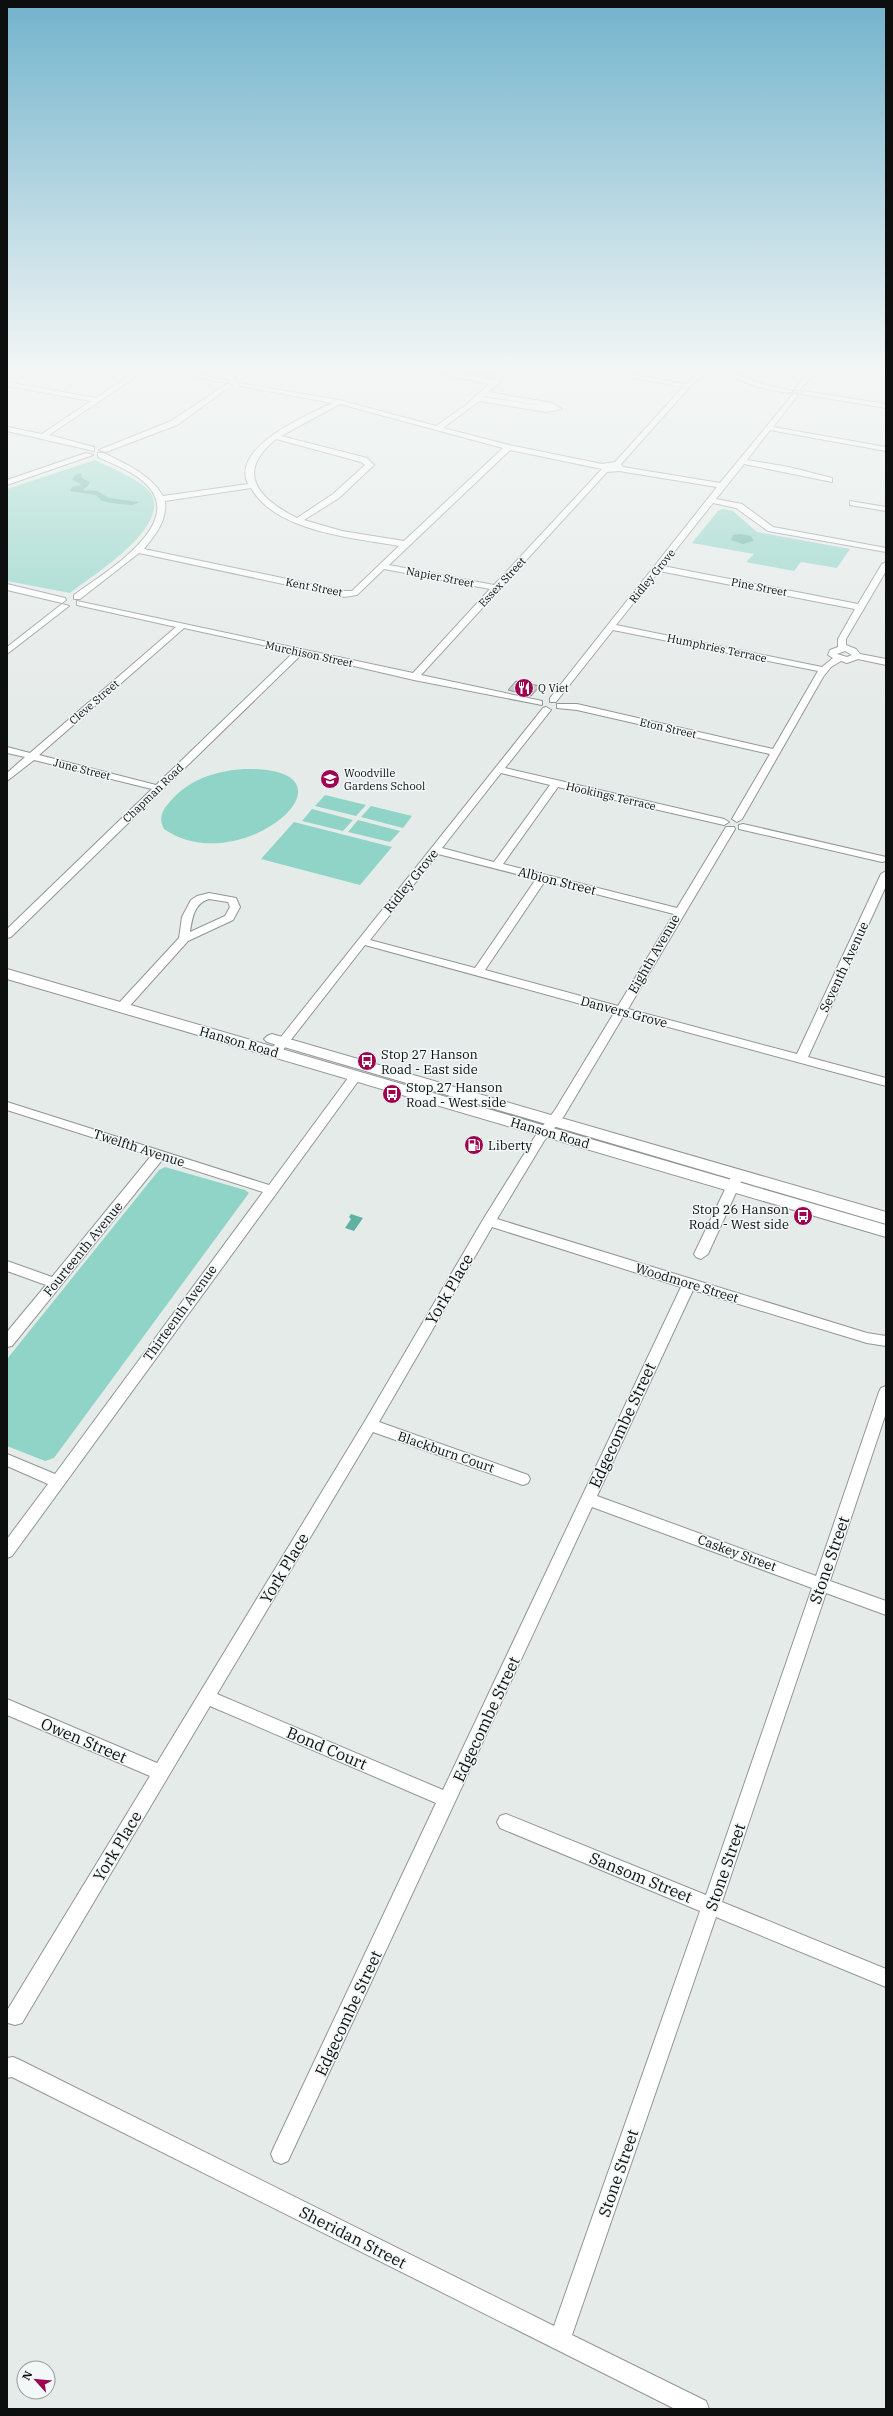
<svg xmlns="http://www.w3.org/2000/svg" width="893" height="2416" viewBox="0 0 893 2416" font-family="'IBM Plex Serif',serif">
  <rect width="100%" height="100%" fill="#e5ebe9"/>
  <path fill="#8fd4c6" d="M 418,372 L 501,372 L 490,384 Z
    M 95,460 C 109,467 145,481 152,495 C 168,529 93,575 70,593 L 7,581 L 7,489 Z
    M 723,509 L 733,511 L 757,532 L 850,549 L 837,568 L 801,562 L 794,571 L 746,562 L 754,554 L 692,543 L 718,511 Z
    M 244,769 C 373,767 241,883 164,829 C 159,819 161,812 168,804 C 187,780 214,771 244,769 Z
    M 325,795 L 366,805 L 356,816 L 315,806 Z
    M 371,806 L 412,816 L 403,828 L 361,817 Z
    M 312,809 L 353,820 L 343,831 L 302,821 Z
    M 358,820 L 400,831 L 390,842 L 348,832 Z
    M 294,822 L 392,847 L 360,885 L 261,859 Z
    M 165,1167 L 245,1190 L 249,1193 L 54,1458 L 45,1461 L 7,1446 L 7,1359 L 159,1170 Z"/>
  <path fill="#61b1a3" d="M 81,473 L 82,478 L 90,482 L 88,486 L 82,490 L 97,491 L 109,498 L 139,502 L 133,505 L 118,504 L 102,501 L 96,495 L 70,491 L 72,487 L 80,485 L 81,484 L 72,480 L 75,475 Z
    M 740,534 L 751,536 L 754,541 L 743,544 L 731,540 L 733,535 Z
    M 351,1214 L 363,1218 L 354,1231 L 345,1228 L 351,1219 L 349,1217 Z"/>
  <path fill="#c0c5c4" stroke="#878c8b" d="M 516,681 L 540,686 L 531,696 L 508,690 Z"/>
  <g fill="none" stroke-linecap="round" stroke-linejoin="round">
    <g stroke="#919695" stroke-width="2">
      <path id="minor" d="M 135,372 L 143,372 L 49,435 L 94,447 L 94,451 L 7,431 L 7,427 L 42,434 L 91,401 L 7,386 L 7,382 L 96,398 Z
        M 171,372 L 186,372 L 229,381 L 226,383 Z
        M 243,372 L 250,372 L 240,380 L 236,380 L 236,378 Z
        M 433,372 L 448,372 L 493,380 L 501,372 L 508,372 L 499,381 L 499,384 L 496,385 L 488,392 L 552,403 L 562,409 L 546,412 L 479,401 L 443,428 L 509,445 L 602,464 L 615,462 L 683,387 L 600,372 L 616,372 L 686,384 C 693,376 702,372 712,372 L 695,381 L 621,464 L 623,467 L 720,483 L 794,393 L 798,395 L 773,427 L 886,447 L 886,451 L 770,430 L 747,460 L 789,467 L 832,478 L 832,482 L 744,464 L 716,499 L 742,504 L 773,527 L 886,548 L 886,552 L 768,531 L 736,508 L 713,503 L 663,566 L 858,604 L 882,564 L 886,562 L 886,571 L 846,639 L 846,645 L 856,649 L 860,654 L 886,659 L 886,665 L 858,659 L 847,663 L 841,661 L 831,667 L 823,677 L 742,819 L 737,822 L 732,819 L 770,754 L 577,710 L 557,708 L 557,704 L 577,704 L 773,749 L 818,671 L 613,630 L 556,702 L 550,702 L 550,698 L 717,487 L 619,471 L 607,472 L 421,675 L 542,701 L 542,705 L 414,680 L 302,654 L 11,937 L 7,938 L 7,929 L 152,789 L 34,760 L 7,781 L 7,773 L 25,757 L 7,753 L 7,747 L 30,753 L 176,627 L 77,605 L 77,601 L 413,673 L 490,589 L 384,569 L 357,595 L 344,597 L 139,553 L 80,599 L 74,599 L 74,595 C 101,575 185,526 148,486 C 135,472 115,465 98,457 L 98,453 L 104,453 C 127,465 149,473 163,496 L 248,484 C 230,447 308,415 332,403 L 241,386 L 238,384 L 239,383 L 339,400 L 436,426 L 466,405 L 489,384 ZM 484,396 L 550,407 L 551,407 L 483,397 ZM 340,404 L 503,448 L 404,541 L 342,531 L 304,520 L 339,498 L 374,465 L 367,458 L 281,436 ZM 276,439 L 361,462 L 365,465 L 333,494 L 297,518 C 259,499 234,473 276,439 ZM 510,450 L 602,469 L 494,585 L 389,565 ZM 251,488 C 276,532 354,538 399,546 L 352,591 L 344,591 L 144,549 C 156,534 167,521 165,501 ZM 659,571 L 855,609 L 838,639 L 838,647 L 830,650 L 828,655 L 833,658 L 822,667 L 616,625 ZM 184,628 L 294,652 L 156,785 L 39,755 ZM 845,651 L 852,655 L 847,657 L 837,654 Z
        M 722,372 L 731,372 L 761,384 L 793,391 L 789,393 L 757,387 Z
        M 808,372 L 815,372 L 800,390 L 796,390 L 796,388 Z
        M 227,384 L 232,385 L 177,425 L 106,452 L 99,450 L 171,421 Z
        M 804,391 L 886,404 L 886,408 L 802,394 L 802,392 Z
        M 86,453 L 93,455 L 7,485 L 7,480 Z
        M 850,501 L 886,507 L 886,511 L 850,505 Z
        M 7,584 L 65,598 L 66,600 L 62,603 L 7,590 Z
        M 62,604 L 69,606 L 7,654 L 7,647 Z
        M 546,707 L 551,710 L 505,768 L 724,819 L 729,822 L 724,825 L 558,787 L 503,864 L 677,908 L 726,827 L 734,827 L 735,829 L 628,1009 L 797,1054 L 881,874 L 886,871 L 886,886 L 808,1057 L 886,1078 L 886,1086 L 624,1015 L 564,1116 L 544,1141 L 497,1219 L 867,1333 L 886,1336 L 886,1346 L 867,1343 L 693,1290 L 597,1496 L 816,1576 L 879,1392 L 881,1388 L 886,1386 L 886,1413 L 830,1581 L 886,1601 L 886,1615 L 826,1593 L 722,1902 L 886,1969 L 886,1987 L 716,1917 L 572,2335 L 706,2401 L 709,2409 L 675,2409 L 12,2077 L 7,2078 L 7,2058 L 13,2057 L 20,2060 L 554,2326 L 700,1911 L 500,1828 L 497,1822 L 500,1816 L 506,1814 L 706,1895 L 812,1588 L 592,1507 L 288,2161 L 281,2164 L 274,2161 L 271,2154 L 274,2147 L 436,1803 L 210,1706 L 22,2023 L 15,2025 L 8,2023 L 8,2009 L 150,1776 L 7,1715 L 7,1699 L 157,1763 L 365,1421 L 484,1218 L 536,1135 L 555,1110 L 614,1013 L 365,945 L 279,1055 L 271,1055 L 269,1052 L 543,708 ZM 501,773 L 550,785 L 494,862 L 442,848 ZM 438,854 L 536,879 L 475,968 L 370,940 ZM 545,881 L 674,914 L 618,1006 L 485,970 ZM 492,1227 L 681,1287 L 443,1790 L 217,1694 L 373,1432 L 523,1485 L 528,1483 L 530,1479 L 528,1475 L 379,1422 Z
        M 743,824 L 886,857 L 886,861 L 882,862 L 739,829 L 739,825 Z
        M 209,893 L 236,898 L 240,907 L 233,920 L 188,941 L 126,1010 L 118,1010 L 116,1007 L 118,1004 L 179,938 L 182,917 L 191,900 L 197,896 ZM 209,899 L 228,902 L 230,907 L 225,916 L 190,932 C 192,919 194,903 209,899 Z
        M 355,1073 L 359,1074 L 361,1077 L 359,1080 L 12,1556 L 7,1558 L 7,1539 L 48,1484 L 7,1466 L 7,1454 L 55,1474 L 263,1192 L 162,1160 L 12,1346 L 7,1347 L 7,1332 L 46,1285 L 7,1271 L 7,1261 L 52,1277 L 151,1156 L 7,1110 L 7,1102 L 269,1185 L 351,1074 Z
        M 738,1171 L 744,1175 L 708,1254 L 701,1259 L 696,1257 L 694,1254 L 732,1175 Z"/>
    </g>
    <g stroke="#919695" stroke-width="2">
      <path id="major" d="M 7,969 L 886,1225 L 886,1237 L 7,979 Z
        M 272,1034 L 886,1212 L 886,1224 L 267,1042 L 264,1039 L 267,1036 Z"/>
    </g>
    <use href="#minor" fill="#fff" fill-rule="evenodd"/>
    <use href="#major" fill="#fff" fill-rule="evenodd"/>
  </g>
  <linearGradient id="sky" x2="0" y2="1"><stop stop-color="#72b3cc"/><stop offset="0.52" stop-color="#f3f6f5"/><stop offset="1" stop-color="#f3f6f5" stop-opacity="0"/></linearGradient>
  <rect width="893" height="710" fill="url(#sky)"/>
  <defs>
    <g id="restaurant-disc" transform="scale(1)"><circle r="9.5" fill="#9d0550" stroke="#f2f8f7"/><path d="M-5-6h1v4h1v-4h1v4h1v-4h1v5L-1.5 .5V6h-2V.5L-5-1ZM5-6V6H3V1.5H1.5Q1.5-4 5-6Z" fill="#fff"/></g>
    <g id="school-disc" transform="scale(1)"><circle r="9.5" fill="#9d0550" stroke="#f2f8f7"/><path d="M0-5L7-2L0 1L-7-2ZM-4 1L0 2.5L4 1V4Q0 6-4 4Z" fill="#fff"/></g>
    <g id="bus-disc" transform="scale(1)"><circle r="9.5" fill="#9d0550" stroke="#f2f8f7"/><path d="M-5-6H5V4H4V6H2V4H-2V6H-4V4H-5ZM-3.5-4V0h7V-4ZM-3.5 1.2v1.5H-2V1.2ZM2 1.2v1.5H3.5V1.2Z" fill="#fff"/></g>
    <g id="fuel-disc" transform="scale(1)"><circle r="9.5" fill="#9d0550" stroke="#f2f8f7"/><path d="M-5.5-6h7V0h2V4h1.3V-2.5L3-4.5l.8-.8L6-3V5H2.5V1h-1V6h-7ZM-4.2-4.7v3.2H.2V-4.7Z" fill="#fff"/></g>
  </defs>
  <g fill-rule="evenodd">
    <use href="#restaurant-disc" x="524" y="688"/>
    <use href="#school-disc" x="330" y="779"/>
    <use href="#bus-disc" x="367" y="1061"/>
    <use href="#bus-disc" x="392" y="1094"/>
    <use href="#fuel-disc" x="474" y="1145"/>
    <use href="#bus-disc" x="803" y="1216"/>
  </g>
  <g text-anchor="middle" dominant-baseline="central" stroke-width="3" stroke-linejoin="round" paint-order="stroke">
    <g font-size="11" fill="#0d0f0e" stroke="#f2f8f7">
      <text transform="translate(652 576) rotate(-51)">Ridley Grove</text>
      <text transform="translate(440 577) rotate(11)">Napier Street</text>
      <text transform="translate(502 582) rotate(-47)">Essex Street</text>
      <text transform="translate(314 587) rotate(11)">Kent Street</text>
      <text transform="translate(759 587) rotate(11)">Pine Street</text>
      <text transform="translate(717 648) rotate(12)">Humphries Terrace</text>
      <text transform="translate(309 654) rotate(12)">Murchison Street</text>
      <text transform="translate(94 702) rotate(-41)">Cleve Street</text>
      <text transform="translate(668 728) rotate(13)">Eton Street</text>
      <text transform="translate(82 769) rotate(14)">June Street</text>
      <text transform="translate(153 793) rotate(-44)">Chapman Road</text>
      <text transform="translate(611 796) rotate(13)">Hookings Terrace</text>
    </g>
    <g font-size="11" fill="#0d0f0e" stroke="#f2f8f7" text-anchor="start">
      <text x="538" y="688">Q Viet</text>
      <text x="344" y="773">Woodville<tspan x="344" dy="13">Gardens School</tspan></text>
    </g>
    <g font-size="13" fill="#0d0f0e" stroke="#f2f8f7">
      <text transform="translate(411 881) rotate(-51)">Ridley Grove</text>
      <text transform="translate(557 881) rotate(14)">Albion Street</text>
      <text transform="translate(654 954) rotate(-60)">Eighth Avenue</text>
      <text transform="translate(844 967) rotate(-65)">Seventh Avenue</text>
      <text transform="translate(624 1012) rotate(15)">Danvers Grove</text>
      <text transform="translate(239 1042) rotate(16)">Hanson Road</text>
      <text transform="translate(550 1133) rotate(16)">Hanson Road</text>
      <text transform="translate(139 1148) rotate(18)">Twelfth Avenue</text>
      <text transform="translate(83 1249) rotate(-51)">Fourteenth Avenue</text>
      <text transform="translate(687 1283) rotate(17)">Woodmore Street</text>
      <text transform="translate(180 1313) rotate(-54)">Thirteenth Avenue</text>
      <text transform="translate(446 1452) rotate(19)">Blackburn Court</text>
      <text transform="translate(737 1553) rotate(20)">Caskey Street</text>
    </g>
    <g font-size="13" fill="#0d0f0e" stroke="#f2f8f7" text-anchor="start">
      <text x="381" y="1054">Stop 27 Hanson<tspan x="381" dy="15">Road - East side</tspan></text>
      <text x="406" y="1087">Stop 27 Hanson<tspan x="406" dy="15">Road - West side</tspan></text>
      <text x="488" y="1145">Liberty</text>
      <text x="789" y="1209" text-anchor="end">Stop 26 Hanson<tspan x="789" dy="15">Road - West side</tspan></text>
    </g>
    <g font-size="16" fill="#0d0f0e" stroke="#f2f8f7">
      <text transform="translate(449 1289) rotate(-60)">York Place</text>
      <text transform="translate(622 1425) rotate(-65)">Edgecombe Street</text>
      <text transform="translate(829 1560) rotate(-71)">Stone Street</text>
      <text transform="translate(284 1568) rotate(-59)">York Place</text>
      <text transform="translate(486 1719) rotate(-65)">Edgecombe Street</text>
      <text transform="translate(84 1740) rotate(23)">Owen Street</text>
      <text transform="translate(327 1748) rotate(23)">Bond Court</text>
      <text transform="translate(117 1846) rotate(-59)">York Place</text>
      <text transform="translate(725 1867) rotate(-71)">Stone Street</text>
      <text transform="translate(641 1877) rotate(22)">Sansom Street</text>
      <text transform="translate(348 2013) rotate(-65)">Edgecombe Street</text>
      <text transform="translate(618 2173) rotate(-71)">Stone Street</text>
      <text transform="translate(353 2237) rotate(27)">Sheridan Street</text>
    </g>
  </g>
  <rect width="893" height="2416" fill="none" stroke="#0d0f0e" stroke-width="16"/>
  <g transform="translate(36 2380) rotate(297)"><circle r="19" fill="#f2f8f7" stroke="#969b9a"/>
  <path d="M0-3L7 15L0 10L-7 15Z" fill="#9d0550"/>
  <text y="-6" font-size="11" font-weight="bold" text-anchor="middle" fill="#0d0f0e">N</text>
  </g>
</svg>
